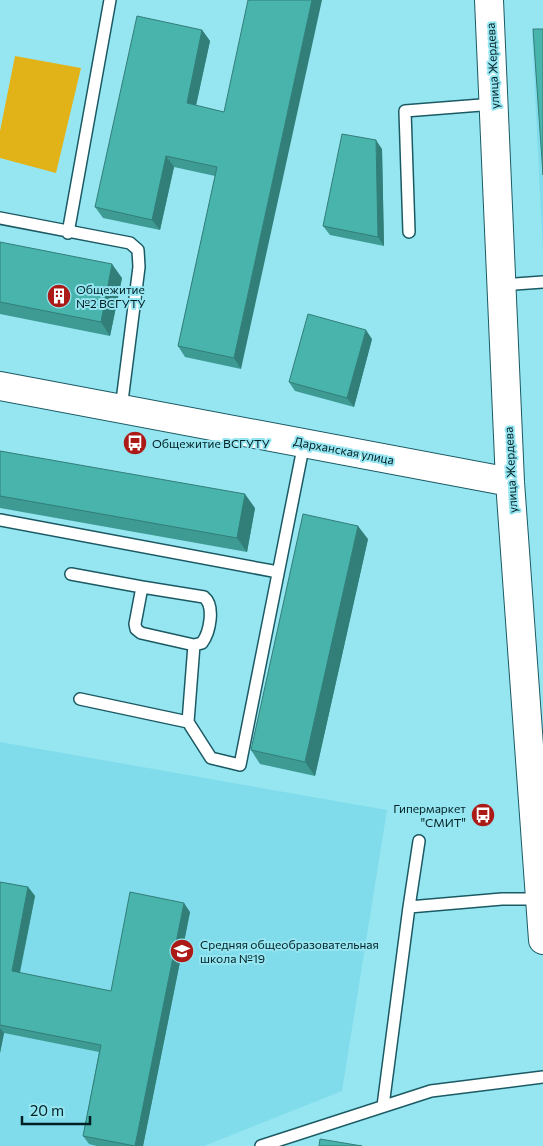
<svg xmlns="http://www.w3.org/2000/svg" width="543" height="1146" viewBox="0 0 543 1146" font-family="Commissioner,sans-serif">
  <rect width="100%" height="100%" fill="#96e6f2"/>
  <path fill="#80dbea" d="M 543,32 L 543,253 L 532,33 Z
    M 0,742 L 387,810 L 342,1091 L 204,1146 L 0,1146 Z"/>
  <path fill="#e2b219" d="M 15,56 L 81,68 L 56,173 L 0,158 L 0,131 Z"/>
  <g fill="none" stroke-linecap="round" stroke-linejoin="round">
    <g stroke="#1b5a63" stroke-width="14">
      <path id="lane" d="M 0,218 L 130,243 L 138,250 L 139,267 L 121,409
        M 409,232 L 405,111 L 494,104
        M 68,233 L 110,0
        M 502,285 L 543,282
        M 0,520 L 278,572
        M 71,574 L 142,587
        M 80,699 L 188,722 L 211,758 L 240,765 L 304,443
        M 188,722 L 194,645 L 141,633 L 136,629 L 135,624 L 142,587 L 204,597 C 215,606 210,632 202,643 L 194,645
        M 409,907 L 419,841
        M 383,1106 L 409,907 L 502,899 L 540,899
        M 261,1146 L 431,1091 L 543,1077"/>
    </g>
    <g stroke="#1b5a63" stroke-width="30">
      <path id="secondary" d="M 489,0 L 510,482 L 543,940
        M 0,386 L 510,482"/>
    </g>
    <use href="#lane" stroke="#fff" stroke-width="11"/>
    <use href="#secondary" stroke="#fff" stroke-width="28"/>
  </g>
  <path fill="#3e9b94" d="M 202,30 L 210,41 L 196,106 L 224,112 L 241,369 L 185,357 L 178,346 L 215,176 L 174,167 L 160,230 L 103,218 L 95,207 Z
    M 382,149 L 384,246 L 330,235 L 323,226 Z
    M 0,242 L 122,278 L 110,336 L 0,314 Z
    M 372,339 L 354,407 L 295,391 L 289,382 Z
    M 0,451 L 255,508 L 247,552 L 0,508 Z
    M 368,539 L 315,776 L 260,764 L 251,750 Z
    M 0,882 L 28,887 L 35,896 L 20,973 L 111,991 L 190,912 L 143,1146 L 97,1146 L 89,1144 L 83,1136 L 99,1052 L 4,1033 L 0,1053 Z"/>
  <path fill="#327e78" d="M 312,0 L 322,0 L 241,369 L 234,358 Z
    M 202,30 L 210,41 L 194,114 L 187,103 Z
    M 376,140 L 382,149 L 384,246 L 378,237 Z
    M 166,156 L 174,167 L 160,230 L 152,220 Z
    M 112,264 L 122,278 L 110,336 L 101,322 Z
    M 366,330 L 372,339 L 354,407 L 347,398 Z
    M 245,494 L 255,508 L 247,552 L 237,538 Z
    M 358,526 L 368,539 L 315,776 L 305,762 Z
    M 28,887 L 35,896 L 18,980 L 12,971 Z
    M 184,903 L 190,912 L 143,1146 L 135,1146 Z
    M 0,1028 L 4,1033 L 0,1053 Z"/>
  <path fill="#48b4ac" stroke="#327e78" d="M 248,0 L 312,0 L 234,358 L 178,346 L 217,167 L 166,156 L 152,220 L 95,207 L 137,16 L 202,30 L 187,103 L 224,112 Z
    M 533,29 L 543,29 L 543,175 Z
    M 342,134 L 376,140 L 378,237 L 323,226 Z
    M 0,242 L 112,264 L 101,322 L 0,302 Z
    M 308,314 L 366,330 L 347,398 L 289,382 Z
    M 0,451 L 245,494 L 237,538 L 0,496 Z
    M 303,514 L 358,526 L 305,762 L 251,750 Z
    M 0,882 L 28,887 L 12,971 L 111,991 L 130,892 L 184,903 L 135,1146 L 83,1136 L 101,1045 L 0,1025 Z
    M 320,1139 L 362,1146 L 319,1146 Z"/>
  <defs>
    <g id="building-disc" transform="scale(1.25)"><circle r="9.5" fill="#ab1a16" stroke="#96e6f2"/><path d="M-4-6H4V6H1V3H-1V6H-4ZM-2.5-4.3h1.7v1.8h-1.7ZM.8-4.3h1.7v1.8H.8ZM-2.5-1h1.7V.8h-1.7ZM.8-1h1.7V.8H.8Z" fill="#fff"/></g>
    <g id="bus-disc" transform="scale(1.25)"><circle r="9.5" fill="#ab1a16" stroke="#96e6f2"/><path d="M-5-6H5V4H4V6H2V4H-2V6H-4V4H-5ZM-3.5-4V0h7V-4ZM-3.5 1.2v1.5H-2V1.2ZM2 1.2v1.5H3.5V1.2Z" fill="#fff"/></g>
    <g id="school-disc" transform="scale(1.25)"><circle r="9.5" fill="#ab1a16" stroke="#96e6f2"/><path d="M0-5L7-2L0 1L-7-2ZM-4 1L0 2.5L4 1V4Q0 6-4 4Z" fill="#fff"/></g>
  </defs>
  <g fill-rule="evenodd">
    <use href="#building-disc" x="59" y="296"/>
    <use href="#bus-disc" x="135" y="443"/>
    <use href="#bus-disc" x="483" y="815"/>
    <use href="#school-disc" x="182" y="951"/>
  </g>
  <g text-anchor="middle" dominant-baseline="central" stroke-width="4" stroke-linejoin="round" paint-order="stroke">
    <g font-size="12" fill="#002024" stroke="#96e6f2">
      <text transform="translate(492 66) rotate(-93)">улица Жердева</text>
      <text transform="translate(344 450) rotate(11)">Дарханская улица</text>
      <text transform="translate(510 470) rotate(-93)">улица Жердева</text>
    </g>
    <g font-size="12" fill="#002024" stroke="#96e6f2" text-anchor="start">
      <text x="76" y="289">Общежитие<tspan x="76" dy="14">№2 ВСГУТУ</tspan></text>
      <text x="152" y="443">Общежитие ВСГУТУ</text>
      <text x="466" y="808" text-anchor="end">Гипермаркет<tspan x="466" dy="14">"СМИТ"</tspan></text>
      <text x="200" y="944">Средняя общеобразовательная<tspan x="200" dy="14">школа №19</tspan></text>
    </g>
  </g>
  <path d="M22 1116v8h68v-8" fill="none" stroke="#002024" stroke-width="2.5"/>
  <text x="30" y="1116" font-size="15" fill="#002024" stroke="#96e6f2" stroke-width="4" paint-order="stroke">20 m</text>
</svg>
